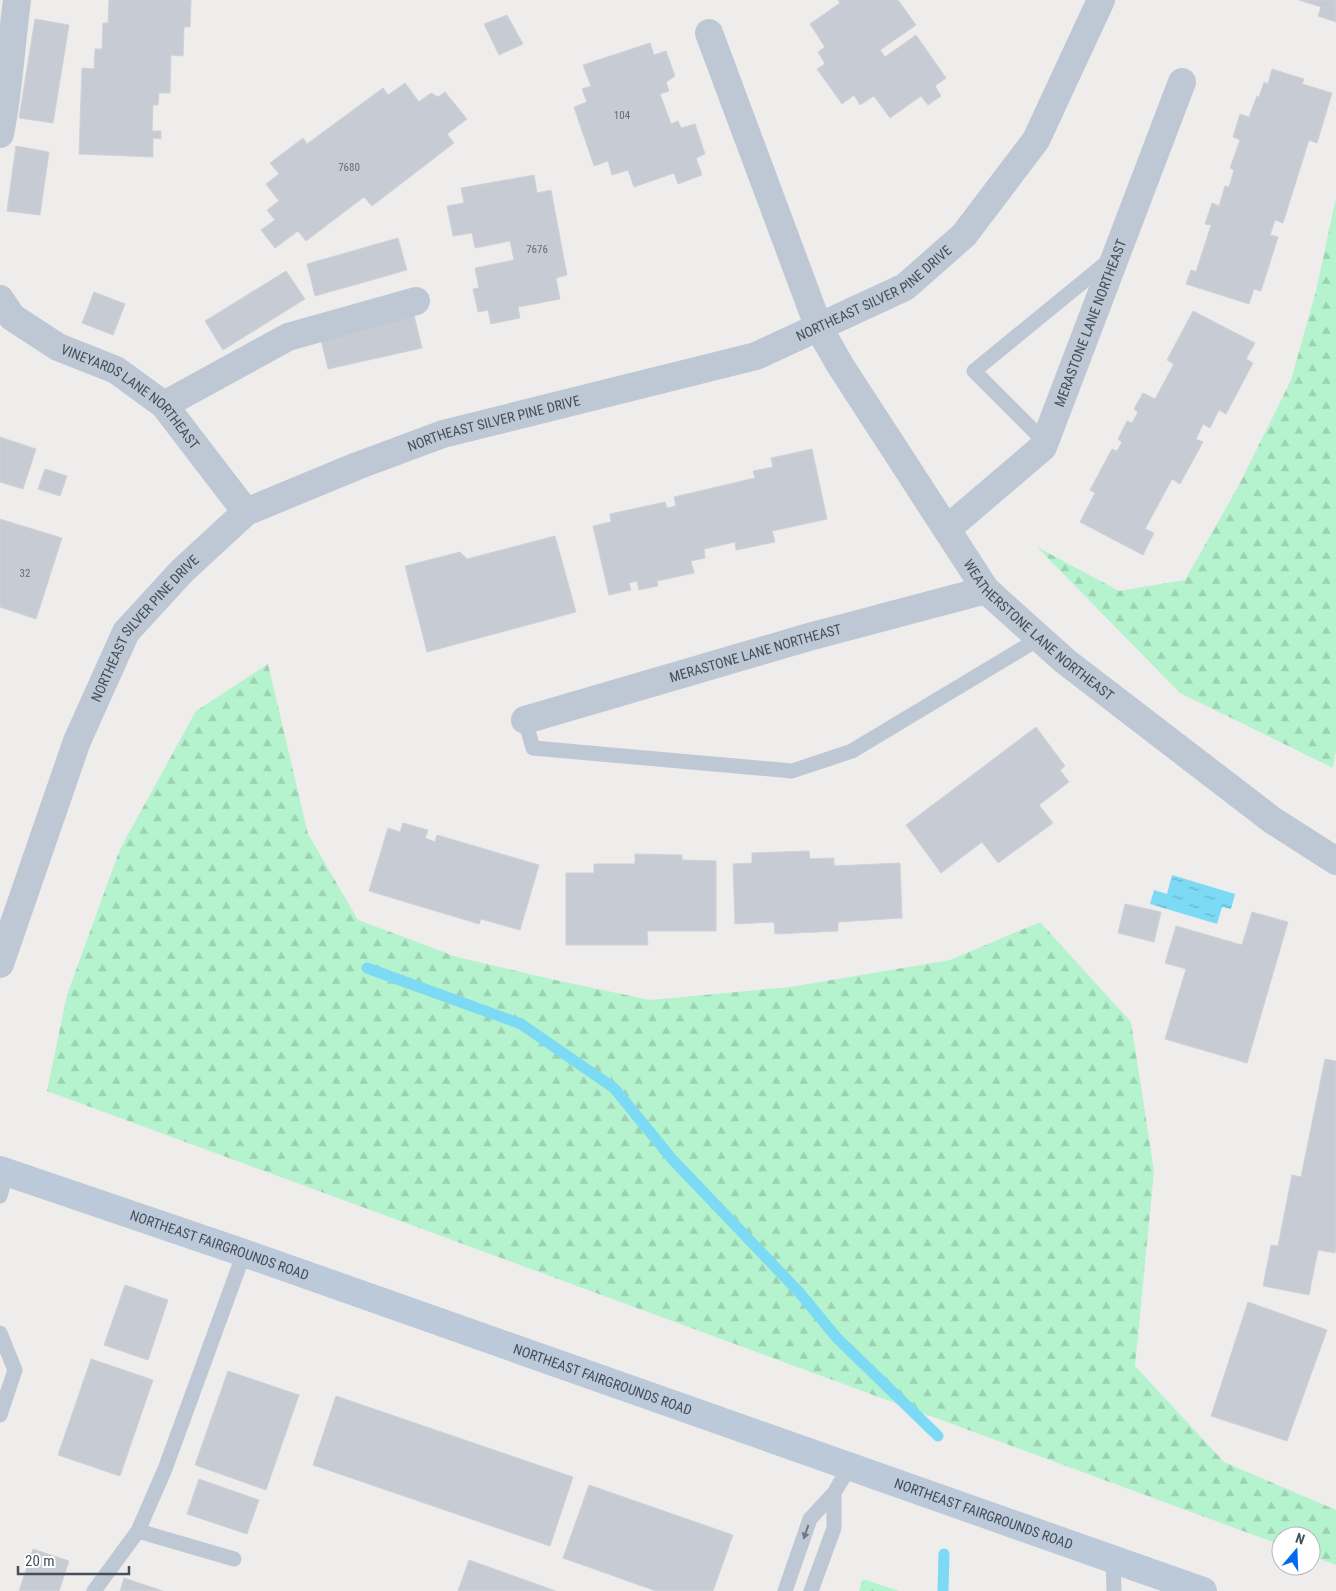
<svg xmlns="http://www.w3.org/2000/svg" width="1336" height="1591" viewBox="0 0 1336 1591" font-family="'Roboto Condensed',sans-serif">
  <defs>
    <pattern id="forest-firs" width="22" height="20" patternUnits="userSpaceOnUse" patternTransform="scale(1.25)"><rect width="22" height="20" fill="#b4f3cd"/><path d="M5 1l3.5 6h-7zM16 11l3.5 6h-7z" fill="#9cd2b2"/></pattern>
    <pattern id="water-ripples" width="26" height="14" patternUnits="userSpaceOnUse" patternTransform="scale(1.25)"><rect width="26" height="14" fill="#7cdaf5"/><path d="M2 4q2-2 4 0t4 0M15 11q2-2 4 0t4 0" fill="none" stroke="#67b3c9"/></pattern>
  </defs>
  <rect width="100%" height="100%" fill="#efecec"/>
  <path fill="url(#forest-firs)" d="M 1336,198 L 1336,749 L 1333,768 L 1180,693 L 1037,547 L 1119,591 L 1185,580 L 1238,487 L 1291,380 L 1316,291 Z
    M 268,664 L 308,834 L 358,920 L 457,957 L 555,980 L 650,1000 L 790,987 L 950,960 L 1040,922 L 1131,1022 L 1154,1171 L 1135,1366 L 1224,1462 L 1336,1510 L 1336,1565 L 1311,1556 L 1311,1536 L 1281,1536 L 1281,1545 L 47,1091 L 67,995 L 120,849 L 196,711 Z
    M 863,1579 L 899,1591 L 859,1591 Z"/>
  <path fill="url(#water-ripples)" d="M 1172,875 L 1235,894 L 1231,909 L 1222,907 L 1217,924 L 1150,904 L 1154,890 L 1167,894 Z"/>
  <g fill="none" stroke-linecap="round" stroke-linejoin="round">
    <path stroke="#7cdaf5" stroke-width="11" d="M 367,968 L 521,1024 L 614,1088 L 672,1159 L 799,1292 L 837,1338 L 938,1436
      M 943,1591 L 944,1554"/>
  </g>
  <path fill="#c7cbd3" stroke="#cfd2d9" d="M 109,0 L 191,0 L 190,27 L 184,27 L 183,56 L 171,55 L 170,93 L 159,93 L 158,105 L 153,105 L 152,131 L 161,131 L 161,139 L 153,138 L 153,157 L 79,154 L 82,68 L 94,69 L 95,49 L 102,49 L 103,23 L 108,23 Z
    M 838,0 L 898,0 L 916,25 L 880,50 L 885,57 L 916,35 L 946,78 L 935,86 L 941,96 L 928,105 L 921,96 L 890,118 L 874,96 L 860,105 L 854,95 L 842,104 L 817,69 L 825,64 L 818,52 L 825,47 L 810,24 L 840,3 Z
    M 1299,0 L 1336,0 L 1336,22 L 1318,16 L 1321,7 Z
    M 507,15 L 523,44 L 499,55 L 484,24 Z
    M 35,19 L 69,25 L 53,123 L 19,118 Z
    M 650,43 L 654,55 L 666,51 L 675,76 L 666,82 L 669,91 L 660,94 L 671,124 L 678,121 L 681,128 L 695,124 L 705,154 L 696,158 L 702,175 L 678,184 L 674,173 L 634,187 L 628,170 L 612,175 L 608,161 L 594,166 L 574,107 L 587,102 L 582,89 L 591,86 L 583,65 Z
    M 1272,69 L 1304,79 L 1302,84 L 1332,93 L 1317,143 L 1309,140 L 1283,223 L 1275,220 L 1270,235 L 1278,237 L 1261,291 L 1254,289 L 1249,304 L 1186,284 L 1191,270 L 1196,272 L 1211,225 L 1205,224 L 1212,203 L 1219,206 L 1225,186 L 1229,187 L 1234,170 L 1230,168 L 1240,140 L 1233,137 L 1240,114 L 1249,117 L 1257,96 L 1259,97 L 1264,82 L 1268,84 Z
    M 405,83 L 419,102 L 431,93 L 438,97 L 445,92 L 467,119 L 447,134 L 454,143 L 372,206 L 364,197 L 306,241 L 298,231 L 275,248 L 261,230 L 275,220 L 267,210 L 279,201 L 266,184 L 279,174 L 270,163 L 303,138 L 307,144 L 383,88 L 388,95 Z
    M 16,146 L 49,152 L 40,215 L 7,211 Z
    M 534,175 L 537,193 L 551,190 L 567,275 L 556,278 L 560,299 L 518,307 L 520,318 L 491,324 L 488,310 L 478,312 L 473,289 L 479,288 L 475,268 L 514,260 L 510,241 L 475,248 L 472,233 L 453,236 L 447,206 L 464,203 L 461,188 Z
    M 398,238 L 407,270 L 315,296 L 307,264 Z
    M 286,271 L 305,299 L 223,350 L 205,321 Z
    M 94,292 L 125,304 L 113,335 L 82,323 Z
    M 1193,311 L 1255,343 L 1246,359 L 1253,363 L 1226,414 L 1219,410 L 1210,428 L 1203,424 L 1196,439 L 1203,442 L 1180,484 L 1172,479 L 1145,529 L 1154,533 L 1143,555 L 1080,522 L 1095,493 L 1090,490 L 1112,449 L 1117,451 L 1122,442 L 1118,439 L 1127,421 L 1132,423 L 1138,412 L 1134,409 L 1143,393 L 1155,399 L 1174,364 L 1167,360 Z
    M 414,315 L 422,348 L 328,369 L 320,336 Z
    M 0,437 L 36,449 L 23,489 L 0,482 Z
    M 812,449 L 827,519 L 772,531 L 775,542 L 736,550 L 735,542 L 704,549 L 705,558 L 691,561 L 694,573 L 657,581 L 658,586 L 639,590 L 637,581 L 629,583 L 631,590 L 609,595 L 593,526 L 611,522 L 610,514 L 665,502 L 667,508 L 676,506 L 674,497 L 755,478 L 753,471 L 773,467 L 771,458 Z
    M 45,469 L 67,476 L 60,496 L 38,489 Z
    M 0,519 L 62,538 L 36,619 L 0,607 Z
    M 555,536 L 576,612 L 427,652 L 405,566 L 460,552 L 467,559 Z
    M 1036,727 L 1065,766 L 1060,770 L 1069,782 L 1039,805 L 1053,823 L 998,863 L 982,842 L 941,873 L 906,825 Z
    M 403,823 L 428,830 L 425,838 L 435,842 L 437,835 L 539,865 L 520,930 L 481,919 L 479,924 L 369,891 L 388,828 L 400,832 Z
    M 809,851 L 810,859 L 834,858 L 834,866 L 900,863 L 902,918 L 838,922 L 838,931 L 775,934 L 774,922 L 735,924 L 733,864 L 752,863 L 752,853 Z
    M 635,854 L 682,855 L 682,860 L 716,861 L 716,931 L 647,931 L 648,945 L 566,945 L 566,873 L 594,873 L 594,864 L 635,864 Z
    M 1125,904 L 1161,912 L 1154,942 L 1118,933 Z
    M 1252,912 L 1288,922 L 1247,1063 L 1165,1039 L 1186,969 L 1165,963 L 1176,926 L 1242,945 Z
    M 1325,1059 L 1336,1061 L 1336,1247 L 1335,1253 L 1318,1250 L 1309,1295 L 1263,1286 L 1271,1245 L 1278,1246 L 1292,1175 L 1301,1177 Z
    M 125,1285 L 168,1300 L 148,1360 L 104,1345 Z
    M 1248,1302 L 1327,1330 L 1287,1441 L 1211,1416 Z
    M 91,1359 L 153,1380 L 120,1476 L 58,1455 Z
    M 228,1371 L 299,1395 L 266,1490 L 195,1465 Z
    M 336,1396 L 573,1477 L 550,1546 L 313,1465 Z
    M 199,1479 L 259,1500 L 247,1534 L 187,1514 Z
    M 589,1485 L 733,1535 L 713,1591 L 656,1591 L 563,1558 Z
    M 33,1549 L 69,1561 L 59,1591 L 19,1591 Z
    M 469,1560 L 556,1591 L 458,1591 Z
    M 124,1578 L 163,1591 L 120,1591 Z"/>
  <g fill="none" stroke-linecap="round" stroke-linejoin="round">
    <path stroke="#bdc8d4" stroke-width="15" d="M 1045,442 L 974,371 L 1111,259
      M 525,720 L 533,748 L 792,771 L 852,751 L 1040,638
      M 0,1196 L 6,1173
      M 0,1333 L 15,1370 L 0,1415
      M 138,1531 L 234,1559
      M 1113,1560 L 1114,1591
      M 94,1591 L 138,1531 L 165,1469 L 244,1253
      M 785,1591 L 810,1519 L 834,1493 L 850,1466
      M 811,1591 L 834,1528 L 834,1493"/>
    <g stroke="#bdc8d4" stroke-width="28">
      <path id="s1" d="M 709,33 L 819,328 L 840,365 L 986,590 L 1065,661 L 1272,820 L 1336,861"/>
      <path d="M 0,134 C 9,90 11,45 17,0"/>
      <path id="s2" d="M 0,299 L 12,317 L 58,347 L 116,370 L 164,405 L 246,512"/>
      <path d="M 164,405 L 288,337 L 416,301"/>
      <path id="s3" d="M 947,529 L 1043,447 L 1182,82"/>
      <path id="s4" d="M 525,720 L 809,637 L 986,590"/>
      <path id="s5" d="M 0,964 L 77,741 L 126,632 L 182,571 L 246,512 L 357,466 L 443,434 L 756,356 L 905,287 L 964,235 L 1036,140 L 1101,0"/>
    </g>
    <path stroke="#bcc9d8" stroke-width="28" id="s6" d="M 0,1170 L 244,1253 L 1203,1591"/>
  </g>
  <defs><path id="oneway-solid" d="M-6-.8H1V-3.2L6.5 0L1 3.2V.8H-6Z" transform="scale(1.25)"/></defs>
  <use fill="#6e7985" href="#oneway-solid" transform="translate(806 1532) rotate(109)"/>
  <g text-anchor="middle" dominant-baseline="central" stroke-width="4" stroke-linejoin="round" paint-order="stroke">
    <g font-size="11" fill="#646e79">
      <text x="622" y="115">104</text>
      <text x="349" y="167">7680</text>
      <text x="537" y="249">7676</text>
      <text x="25" y="573">32</text>
    </g>
    <g font-size="14" fill="#434f5b" stroke="#fff">
      <text stroke="none"><textPath href="#s5" startOffset="1194">NORTHEAST SILVER PINE DRIVE</textPath></text>
      <text stroke="none"><textPath href="#s3" startOffset="259">MERASTONE LANE NORTHEAST</textPath></text>
      <text stroke="none"><textPath href="#s2" startOffset="166">VINEYARDS LANE NORTHEAST</textPath></text>
      <text stroke="none"><textPath href="#s5" startOffset="789">NORTHEAST SILVER PINE DRIVE</textPath></text>
      <text stroke="none"><textPath href="#s1" startOffset="691">WEATHERSTONE LANE NORTHEAST</textPath></text>
      <text stroke="none"><textPath href="#s5" startOffset="369">NORTHEAST SILVER PINE DRIVE</textPath></text>
      <text stroke="none"><textPath href="#s4" startOffset="240">MERASTONE LANE NORTHEAST</textPath></text>
      <text stroke="none"><textPath href="#s6" startOffset="232">NORTHEAST FAIRGROUNDS ROAD</textPath></text>
      <text stroke="none"><textPath href="#s6" startOffset="638">NORTHEAST FAIRGROUNDS ROAD</textPath></text>
      <text stroke="none"><textPath href="#s6" startOffset="1042">NORTHEAST FAIRGROUNDS ROAD</textPath></text>
    </g>
  </g>
  <g transform="translate(1296 1551) rotate(19)"><circle r="24" fill="#ffffff" stroke="#b4b9bd"/>
  <path d="M0-4L9 19L0 12L-9 19Z" fill="#0569ef"/>
  <text y="-8" font-size="14" font-weight="bold" text-anchor="middle" fill="#434f5b">N</text>
  </g>
  <path d="M18 1566v8h111v-8" fill="none" stroke="#434f5b" stroke-width="2.5"/>
  <text x="25" y="1566" font-size="15" fill="#434f5b" stroke="#ffffff" stroke-width="4" paint-order="stroke">20 m</text>
</svg>
